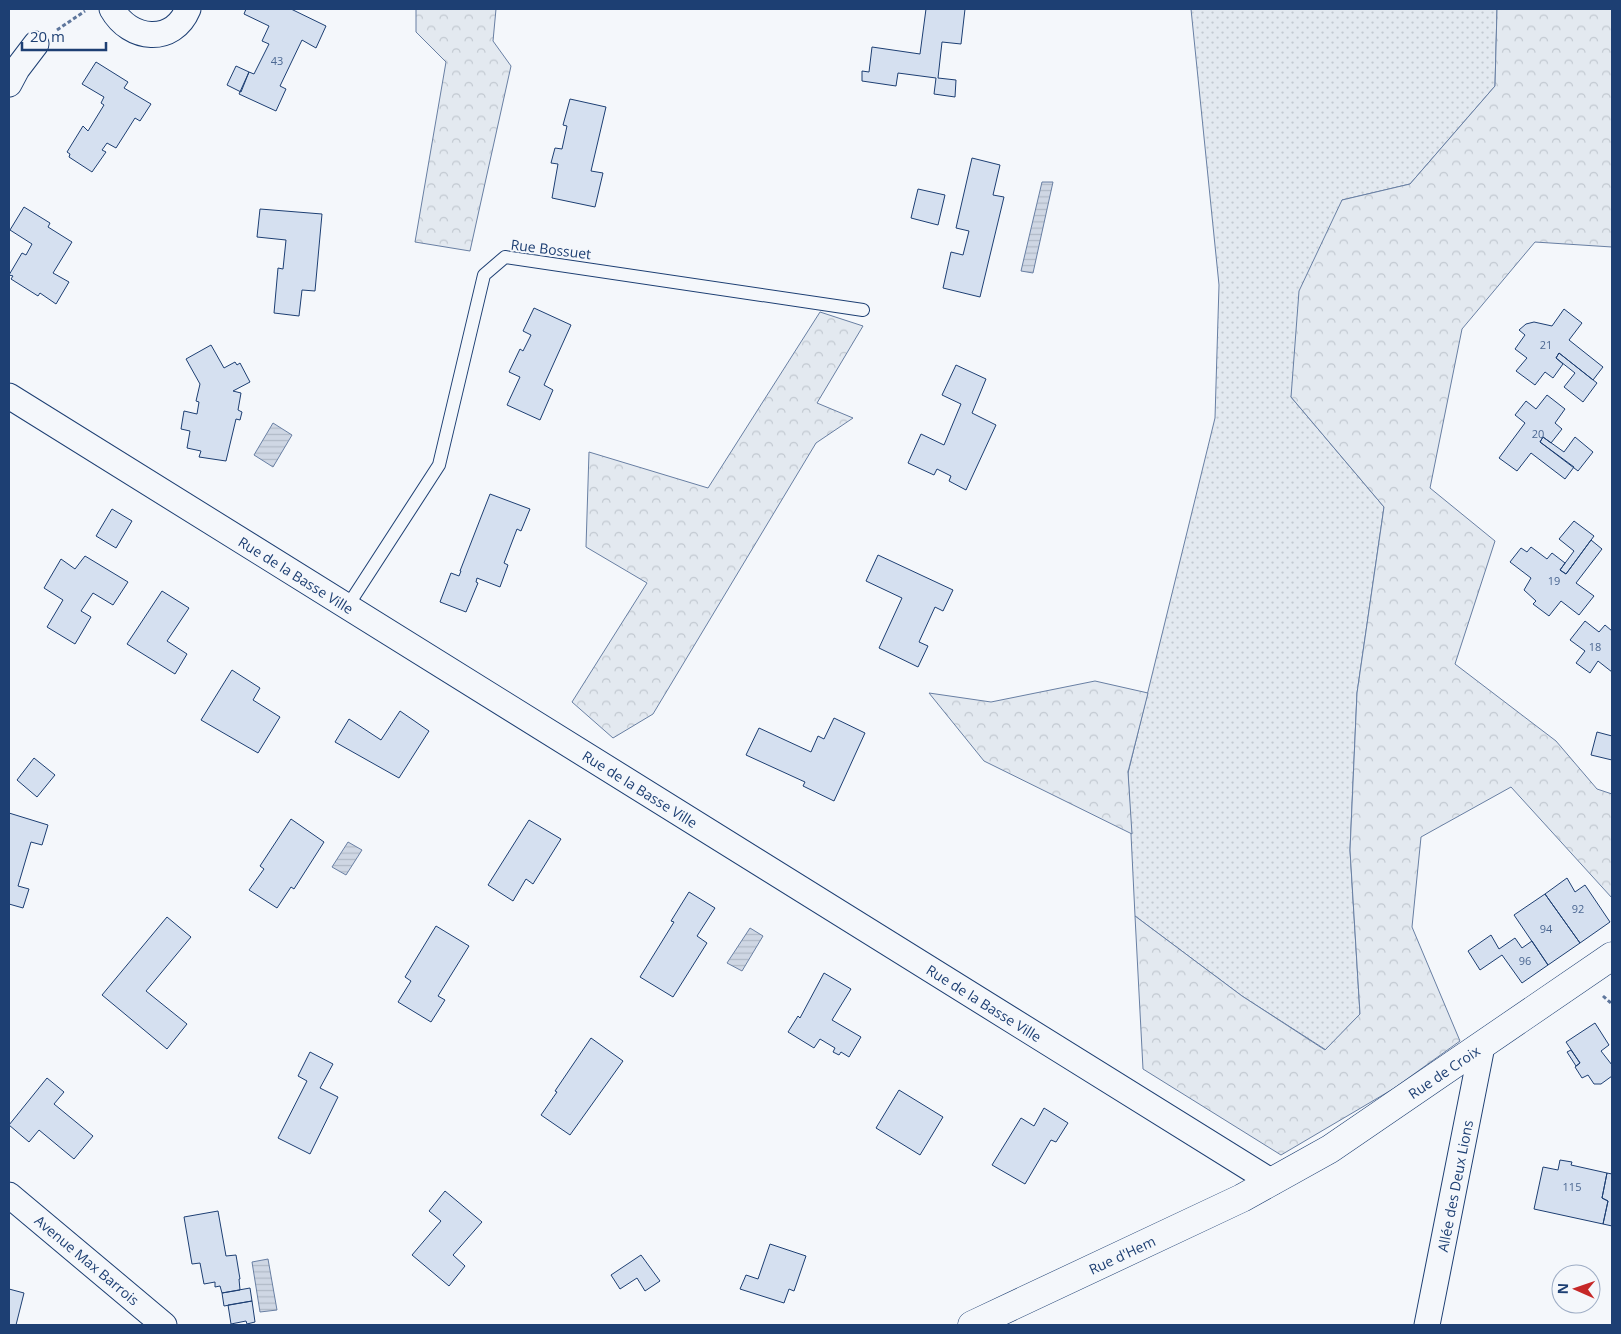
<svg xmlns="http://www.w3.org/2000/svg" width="1621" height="1334" viewBox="0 0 1621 1334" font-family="'Open Sans',sans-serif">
  <defs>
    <pattern id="grass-dots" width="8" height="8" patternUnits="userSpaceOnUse" patternTransform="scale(1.25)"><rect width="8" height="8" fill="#e3e9f0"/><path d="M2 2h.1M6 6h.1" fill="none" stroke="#c2c9d1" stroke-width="1.8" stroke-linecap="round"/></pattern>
    <pattern id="forest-crowns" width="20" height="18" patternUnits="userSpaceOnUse" patternTransform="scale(1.25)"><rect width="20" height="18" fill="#e3e9f0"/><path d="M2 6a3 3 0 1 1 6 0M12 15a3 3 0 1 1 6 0" fill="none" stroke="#c2c9d1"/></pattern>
    <pattern id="water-rules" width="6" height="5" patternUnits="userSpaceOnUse" patternTransform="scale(1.25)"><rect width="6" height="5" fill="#cfd7e4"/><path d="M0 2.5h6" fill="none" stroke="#b1bac7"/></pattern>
  </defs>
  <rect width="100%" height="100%" fill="#f4f7fb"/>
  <path fill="url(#grass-dots)" stroke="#687fa3" d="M 1191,9 L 1497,9 L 1495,86 L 1410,184 L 1342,200 L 1291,397 L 1384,507 L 1357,693 L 1350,850 L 1360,1014 L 1326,1050 L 1242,996 L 1135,916 L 1128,773 L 1215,418 L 1219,285 Z"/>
  <path fill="url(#forest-crowns)" stroke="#687fa3" d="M 416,9 L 496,9 L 493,41 L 511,66 L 470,251 L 415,242 L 446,62 L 416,32 Z
    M 1497,9 L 1612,9 L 1612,247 L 1535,242 L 1462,329 L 1430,488 L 1495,541 L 1455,664 L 1556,741 L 1597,789 L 1612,794 L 1612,898 L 1511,787 L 1421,837 L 1412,927 L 1460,1041 L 1393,1089 L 1281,1155 L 1143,1069 L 1135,916 L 1242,996 L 1325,1050 L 1360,1014 L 1350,850 L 1357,693 L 1384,507 L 1291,397 L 1299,291 L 1342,200 L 1410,184 L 1495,86 Z
    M 820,312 L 863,326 L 817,403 L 853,418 L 816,443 L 653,714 L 613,738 L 572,702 L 647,583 L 586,547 L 589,452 L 708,488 Z
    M 1095,681 L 1148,693 L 1128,772 L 1132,834 L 984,761 L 929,693 L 991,702 Z"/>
  <path fill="url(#water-rules)" stroke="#687fa3" d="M 1042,182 L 1053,182 L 1033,273 L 1021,271 Z
    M 273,423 L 292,435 L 273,467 L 254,455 Z
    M 348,842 L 362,850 L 346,875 L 332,867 Z
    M 750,928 L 763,936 L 742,971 L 727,963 Z
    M 268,1259 L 277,1310 L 260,1312 L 252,1262 Z"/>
  <path fill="#d5e0f0" stroke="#1d3f73" d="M 246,9 L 291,9 L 326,26 L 316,48 L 302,40 L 280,86 L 286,89 L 276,111 L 239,94 L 249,72 L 254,74 L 269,44 L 262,41 L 269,26 L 244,14 Z
    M 926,9 L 965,9 L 961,44 L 942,42 L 938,78 L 956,80 L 955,97 L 934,94 L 936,78 L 898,73 L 896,86 L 862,81 L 862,71 L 869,72 L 872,47 L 920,54 Z
    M 96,62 L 128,82 L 124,88 L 151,104 L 140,121 L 135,118 L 116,148 L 107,143 L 102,150 L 106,152 L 92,172 L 69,157 L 70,154 L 67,152 L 83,126 L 88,131 L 104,105 L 101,103 L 104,97 L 82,84 Z
    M 236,66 L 249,72 L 241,92 L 227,85 Z
    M 570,99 L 606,107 L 591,171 L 603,173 L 595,207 L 552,198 L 558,164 L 551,163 L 555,148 L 562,149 L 567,126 L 563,125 Z
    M 972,158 L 1000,165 L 993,195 L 1004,197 L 980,297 L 943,288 L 951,252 L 963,255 L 969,231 L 956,228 Z
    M 918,189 L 945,195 L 938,225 L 911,218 Z
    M 24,207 L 50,223 L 48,227 L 72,242 L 53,273 L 69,282 L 56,304 L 40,293 L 38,296 L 11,279 L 13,276 L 9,275 L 22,253 L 26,255 L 32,244 L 10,230 Z
    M 260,209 L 322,214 L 315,291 L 302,290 L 299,316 L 274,313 L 278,268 L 283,269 L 286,240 L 257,237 Z
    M 534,308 L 571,325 L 544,385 L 553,390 L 540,420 L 507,405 L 520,377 L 509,372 L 520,349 L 523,351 L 531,335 L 523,331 Z
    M 1564,309 L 1582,323 L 1569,340 L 1603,367 L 1593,380 L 1559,353 L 1556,358 L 1563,364 L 1553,378 L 1545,372 L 1535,385 L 1516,371 L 1527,358 L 1515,349 L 1525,335 L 1519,330 L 1526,324 L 1534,322 L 1552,326 Z
    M 211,345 L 224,368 L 235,362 L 237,365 L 240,363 L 250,382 L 233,391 L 241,393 L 238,410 L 242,412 L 240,420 L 236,419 L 226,461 L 199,457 L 201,451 L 187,448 L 190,431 L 181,429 L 184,411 L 197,414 L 199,402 L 196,401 L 200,384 L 186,359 Z
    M 1559,353 L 1597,383 L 1583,402 L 1564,387 L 1575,373 L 1556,358 Z
    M 956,365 L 986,379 L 972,413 L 996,425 L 966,490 L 949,481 L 951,476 L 937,469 L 934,475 L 908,463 L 921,434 L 944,445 L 961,404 L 942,395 Z
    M 1547,395 L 1565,409 L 1555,423 L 1562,429 L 1551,443 L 1543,437 L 1540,442 L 1574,467 L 1565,479 L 1531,453 L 1517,471 L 1499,458 L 1525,423 L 1515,415 L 1526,401 L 1536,409 Z
    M 1543,437 L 1564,452 L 1575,437 L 1593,452 L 1578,471 L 1540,442 Z
    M 490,494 L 530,509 L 521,531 L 517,529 L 504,563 L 508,565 L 500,587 L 477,578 L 476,582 L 478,583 L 466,612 L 440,602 L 451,573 L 459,576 L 461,571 L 460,571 Z
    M 112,509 L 132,521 L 116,548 L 96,536 Z
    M 1574,521 L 1594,536 L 1566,574 L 1560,570 L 1574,551 L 1559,539 Z
    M 1591,540 L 1602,549 L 1576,583 L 1594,596 L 1579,615 L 1561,601 L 1549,616 L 1533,604 L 1536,601 L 1524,590 L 1531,578 L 1510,562 L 1521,548 L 1527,552 L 1531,547 L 1547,559 L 1552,553 L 1565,563 L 1560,570 L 1566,574 Z
    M 878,555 L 953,590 L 943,611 L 935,607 L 919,642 L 928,646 L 918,667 L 879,648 L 902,598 L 866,581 Z
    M 85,556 L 128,582 L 113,605 L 93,593 L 81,611 L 91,617 L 75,644 L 47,627 L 63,600 L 44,588 L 61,559 L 75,569 Z
    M 162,591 L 189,608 L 167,641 L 187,654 L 175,674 L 127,644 Z
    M 1585,621 L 1599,632 L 1605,625 L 1612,631 L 1612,672 L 1598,661 L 1590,673 L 1576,663 L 1585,651 L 1570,640 Z
    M 232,670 L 260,688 L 253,700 L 280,717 L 258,753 L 201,720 Z
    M 400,711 L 429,731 L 399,778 L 335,742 L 349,719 L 381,740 Z
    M 834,718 L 865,733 L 834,801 L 803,786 L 805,782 L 746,755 L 759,728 L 811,752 L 818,736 L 824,739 Z
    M 1597,732 L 1612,736 L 1612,760 L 1591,755 Z
    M 34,758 L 55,775 L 37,797 L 17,780 Z
    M 9,813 L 48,825 L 42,845 L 31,842 L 18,886 L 29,889 L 23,908 L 9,904 Z
    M 291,819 L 324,842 L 294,889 L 291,887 L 277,908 L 249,890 L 264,869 L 260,866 Z
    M 529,820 L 561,839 L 533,884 L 526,879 L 513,901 L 488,885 Z
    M 1567,878 L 1575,892 L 1585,885 L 1610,922 L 1580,943 L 1545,894 Z
    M 689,892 L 715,908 L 697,936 L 707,943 L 673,997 L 640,977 L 674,922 L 671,921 Z
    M 1545,894 L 1580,943 L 1548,965 L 1514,915 Z
    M 167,917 L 191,937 L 146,991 L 187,1024 L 167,1049 L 102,995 Z
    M 436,926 L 469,946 L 438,996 L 445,1000 L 431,1022 L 398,1002 L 411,981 L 405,977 Z
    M 1491,935 L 1499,949 L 1515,938 L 1522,948 L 1532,941 L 1548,965 L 1522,983 L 1502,955 L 1480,970 L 1468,951 Z
    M 824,973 L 851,989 L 832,1020 L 861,1037 L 849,1057 L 841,1052 L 839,1055 L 833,1052 L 835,1048 L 820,1039 L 814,1048 L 788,1032 L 798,1016 L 800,1018 Z
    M 1595,1023 L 1609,1045 L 1601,1051 L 1612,1065 L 1612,1076 L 1601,1084 L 1594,1084 L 1588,1075 L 1582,1078 L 1575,1067 L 1580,1063 L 1566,1042 Z
    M 591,1038 L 623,1061 L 570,1135 L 541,1115 L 557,1092 L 555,1091 Z
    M 1571,1050 L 1580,1063 L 1576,1066 L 1567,1052 Z
    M 310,1052 L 333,1064 L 320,1088 L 338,1097 L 310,1154 L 278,1138 L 307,1081 L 298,1076 Z
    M 47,1078 L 64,1092 L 54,1104 L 93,1136 L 74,1159 L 39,1130 L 29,1142 L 9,1125 Z
    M 899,1090 L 943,1117 L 920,1155 L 876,1128 Z
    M 1044,1108 L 1068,1123 L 1056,1142 L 1051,1140 L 1025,1184 L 992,1165 L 1021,1118 L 1034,1126 Z
    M 1560,1160 L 1572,1162 L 1571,1165 L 1607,1173 L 1602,1198 L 1608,1201 L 1603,1224 L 1534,1209 L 1543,1167 L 1558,1170 Z
    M 1607,1173 L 1612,1174 L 1612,1226 L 1603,1224 L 1608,1201 L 1602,1198 Z
    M 445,1191 L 482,1222 L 453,1255 L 465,1266 L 449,1286 L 412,1255 L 441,1221 L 429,1211 Z
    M 218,1211 L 226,1256 L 236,1255 L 240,1279 L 239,1279 L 240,1290 L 222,1293 L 220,1286 L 215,1287 L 215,1282 L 204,1284 L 200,1263 L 192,1264 L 184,1217 Z
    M 770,1244 L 806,1256 L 794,1291 L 789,1289 L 784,1303 L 740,1289 L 746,1275 L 758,1279 Z
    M 641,1255 L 660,1281 L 645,1291 L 637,1278 L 620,1289 L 611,1275 Z
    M 250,1288 L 252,1301 L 224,1306 L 222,1293 Z
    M 9,1289 L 24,1293 L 16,1325 L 9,1325 Z
    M 252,1301 L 255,1322 L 247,1324 L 246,1321 L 231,1324 L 228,1305 Z"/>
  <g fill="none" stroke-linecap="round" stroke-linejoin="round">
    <g stroke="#1d3f73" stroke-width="14">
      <path id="service" d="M 347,607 L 439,465 L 484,275 L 505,257 L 863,310"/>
    </g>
    <g stroke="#1d3f73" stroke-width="27">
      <path id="minor" d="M 112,9 C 130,41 173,45 188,9
        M 9,84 L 17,69 L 36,44
        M 9,396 L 1272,1182
        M 9,1195 L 164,1325
        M 1427,1325 L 1482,1046"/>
    </g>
    <g stroke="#1d3f73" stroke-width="29">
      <path id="primary" d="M 972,1325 L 1242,1198 L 1330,1149 L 1612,956"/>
    </g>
    <path stroke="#5e769c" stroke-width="3" stroke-dasharray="4 2.5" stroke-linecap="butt" d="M 57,30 L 85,11
      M 1603,996 L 1612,1004"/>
    <use href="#service" stroke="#f4f7fb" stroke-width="12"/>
    <use href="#minor" stroke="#f4f7fb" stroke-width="25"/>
    <use href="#primary" stroke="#f4f7fb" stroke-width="28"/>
  </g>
  <g text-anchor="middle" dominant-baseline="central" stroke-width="4" stroke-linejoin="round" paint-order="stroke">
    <g font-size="11" fill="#4b6792">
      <text x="277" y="60">43</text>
      <text x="1546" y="344">21</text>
      <text x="1538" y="433">20</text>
      <text x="1554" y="580">19</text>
      <text x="1595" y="646">18</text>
      <text x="1578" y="908">92</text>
      <text x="1546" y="928">94</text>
      <text x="1525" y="960">96</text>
      <text x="1572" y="1186">115</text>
    </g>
    <g font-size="14" fill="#1d3f73" stroke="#f4f7fb">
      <text transform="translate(551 249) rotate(7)">Rue Bossuet</text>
      <text transform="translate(296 575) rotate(32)">Rue de la Basse Ville</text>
      <text transform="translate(640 789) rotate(32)">Rue de la Basse Ville</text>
      <text transform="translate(984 1003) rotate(32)">Rue de la Basse Ville</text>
      <text transform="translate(1444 1072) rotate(-34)">Rue de Croix</text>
      <text transform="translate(1455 1186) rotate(-79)">Allée des Deux Lions</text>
      <text transform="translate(1122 1255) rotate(-25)">Rue d'Hem</text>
      <text transform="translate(87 1260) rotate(40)">Avenue Max Barrois</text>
    </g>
  </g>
  <rect width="1621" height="1334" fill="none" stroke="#1d3f73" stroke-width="20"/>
  <g transform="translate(1576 1289) rotate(272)"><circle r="24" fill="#f4f7fb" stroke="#9eadc5"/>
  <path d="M0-4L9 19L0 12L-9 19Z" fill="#c62828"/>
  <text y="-8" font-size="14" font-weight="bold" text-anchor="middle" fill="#1d3f73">N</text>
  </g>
  <path d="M22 42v8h84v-8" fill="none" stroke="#1d3f73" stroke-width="2.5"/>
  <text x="30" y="42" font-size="15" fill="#1d3f73" stroke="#f4f7fb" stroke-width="4" paint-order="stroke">20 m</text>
</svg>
